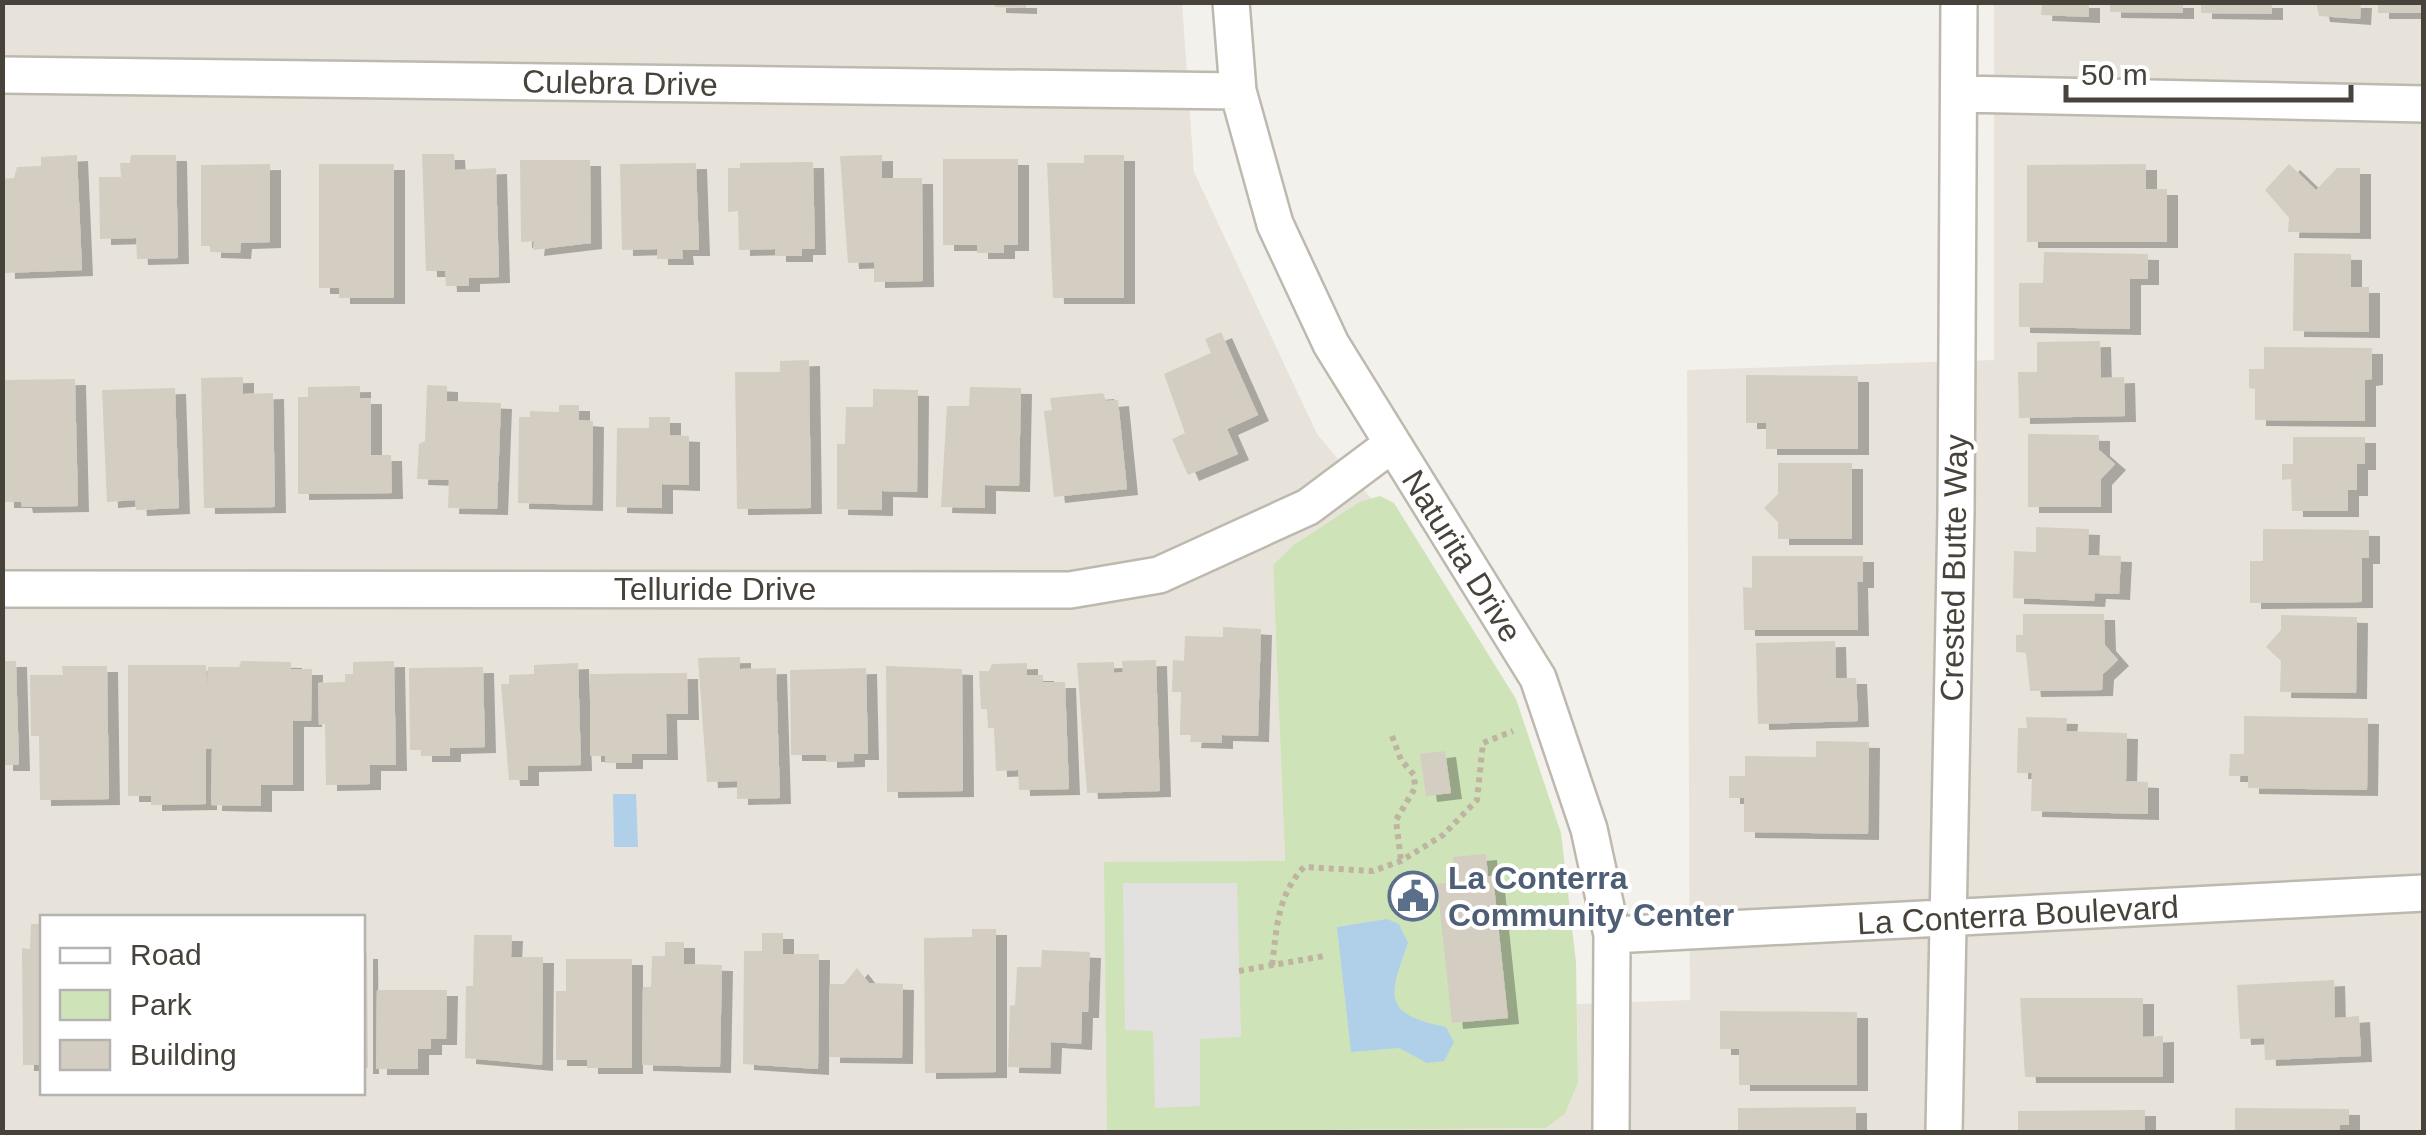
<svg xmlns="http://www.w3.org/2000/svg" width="2426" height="1135" viewBox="0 0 2426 1135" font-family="Helvetica,sans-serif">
  <defs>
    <filter id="shadow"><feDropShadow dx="11" dy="6" stdDeviation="0" flood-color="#0004"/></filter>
  </defs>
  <rect width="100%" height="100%" fill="#f3f1eb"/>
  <path fill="#e7e3da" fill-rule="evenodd" d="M 2,3 L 1182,3 L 1194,172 L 1317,434 L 1373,501 L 1359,502 L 1292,546 L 1273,565 L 1285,861 L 1108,1132 L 1546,1128 L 1565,1114 L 1578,1083 L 1577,1004 L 1690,1000 L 1687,370 L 1994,360 L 1994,3 L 2423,3 L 2423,1132 L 3,1132 ZM 42,918 L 362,918 L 362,1092 L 42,1092 Z"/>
  <path fill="#cfe3b9" d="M 1380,496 L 1394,503 L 1516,699 L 1561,833 L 1576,962 L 1578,1083 L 1565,1114 L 1546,1128 L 1107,1132 L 1104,862 L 1285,861 L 1273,565 L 1292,546 L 1359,502 Z"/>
  <path fill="#e3e1df" d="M 1123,883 L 1237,883 L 1241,1037 L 1200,1039 L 1200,1106 L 1155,1108 L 1153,1031 L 1125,1030 Z"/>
  <path fill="#afd0e8" d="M 613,794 L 636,794 L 638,847 L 614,847 Z
    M 1387,919 L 1399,924 L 1408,943 C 1389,996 1381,1014 1446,1027 L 1454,1042 L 1444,1061 L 1427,1063 L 1399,1048 L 1351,1052 L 1337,927 Z"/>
  <path fill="#d4cdc2" filter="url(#shadow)" d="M 995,2 L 1026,2 L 1026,8 L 995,7 Z
    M 2042,2 L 2089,2 L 2089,17 L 2041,15 Z
    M 2110,2 L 2183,2 L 2183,13 L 2110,12 Z
    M 2201,2 L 2272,2 L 2272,14 L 2201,13 Z
    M 2316,2 L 2361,2 L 2360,19 L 2319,16 Z
    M 2378,2 L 2424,2 L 2424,13 L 2378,13 Z
    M 422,154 L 454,154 L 455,170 L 496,168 L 499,277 L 469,278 L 469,286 L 446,286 L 445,271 L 426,271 Z
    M 77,155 L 82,270 L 4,273 L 2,179 L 14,178 L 17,167 L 41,166 L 41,157 Z
    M 131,155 L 176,155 L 178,258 L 137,259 L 136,238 L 100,239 L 99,177 L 121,177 L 120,163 L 130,163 Z
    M 882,155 L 882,178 L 922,178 L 923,281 L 874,282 L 874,262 L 848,263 L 840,156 Z
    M 1084,155 L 1124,155 L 1124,298 L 1053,298 L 1047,163 L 1084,163 Z
    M 943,159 L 1018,159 L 1018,245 L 1004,245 L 1004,253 L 977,253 L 977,245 L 943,245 Z
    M 520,160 L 590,160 L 591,243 L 533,250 L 534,241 L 521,242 Z
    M 813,162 L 815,249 L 802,249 L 802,256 L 775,256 L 775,249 L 739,250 L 738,211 L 728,212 L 728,168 L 740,168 L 740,163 Z
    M 696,163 L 699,250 L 682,250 L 683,259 L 657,259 L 657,249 L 622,250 L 620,164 Z
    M 270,164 L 270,242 L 241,243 L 240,253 L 210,252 L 210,246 L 201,246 L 201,165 Z
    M 319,164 L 394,164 L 394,298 L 339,298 L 339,288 L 319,288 Z
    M 2146,164 L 2146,189 L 2167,189 L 2167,242 L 2027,242 L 2027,165 Z
    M 2289,164 L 2316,190 L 2337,168 L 2360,168 L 2360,233 L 2288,232 L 2289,218 L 2265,190 Z
    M 2044,252 L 2148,254 L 2148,279 L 2130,279 L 2130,329 L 2019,327 L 2019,283 L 2043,283 Z
    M 2294,253 L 2351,254 L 2351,287 L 2369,287 L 2369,332 L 2293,331 Z
    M 1221,332 L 1258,415 L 1227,429 L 1238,454 L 1188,475 L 1172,439 L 1185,433 L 1164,374 L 1211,353 L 1205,339 Z
    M 2100,341 L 2101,378 L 2124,377 L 2125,416 L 2019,418 L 2018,372 L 2037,372 L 2037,342 Z
    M 2264,347 L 2372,348 L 2372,379 L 2365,380 L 2365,421 L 2255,420 L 2255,389 L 2249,388 L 2249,369 L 2264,369 Z
    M 809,360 L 811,508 L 737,509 L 735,372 L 780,372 L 780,361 Z
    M 1746,375 L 1858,376 L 1858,449 L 1766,449 L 1766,423 L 1746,423 Z
    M 243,377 L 243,394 L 273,393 L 275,507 L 204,508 L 201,378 Z
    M 75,379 L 78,506 L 22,507 L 21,502 L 3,502 L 2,380 Z
    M 427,385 L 447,386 L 447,401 L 501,403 L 497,509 L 448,508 L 449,480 L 417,479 L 419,444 L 425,441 Z
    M 360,386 L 360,398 L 371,398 L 371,455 L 391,455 L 392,493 L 298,494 L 298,397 L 308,397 L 308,387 Z
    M 970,387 L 1021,388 L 1019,486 L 985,485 L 985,508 L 941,507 L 947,406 L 969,406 Z
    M 175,388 L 179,508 L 136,510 L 135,500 L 107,502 L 102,390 Z
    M 873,389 L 918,390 L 917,492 L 882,491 L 882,510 L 837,509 L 837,444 L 845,444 L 846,407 L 873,407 Z
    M 1103,393 L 1106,401 L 1118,400 L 1127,489 L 1054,497 L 1044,411 L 1052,410 L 1050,398 Z
    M 559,405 L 579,405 L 579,420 L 593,421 L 592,505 L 518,503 L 519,417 L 530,417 L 530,411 L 559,412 Z
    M 649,417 L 670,417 L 670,435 L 689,436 L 689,485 L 662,484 L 662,508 L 616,507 L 617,428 L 649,428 Z
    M 2028,434 L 2099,435 L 2099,450 L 2115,464 L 2101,479 L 2101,507 L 2028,507 Z
    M 2293,437 L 2365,437 L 2365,464 L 2357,464 L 2357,490 L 2348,490 L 2348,511 L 2292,511 L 2291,479 L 2282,480 L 2282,464 L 2293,464 Z
    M 1778,463 L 1852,463 L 1852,539 L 1778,539 L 1778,522 L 1764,508 L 1778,494 Z
    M 2036,527 L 2089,529 L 2088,555 L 2121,556 L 2119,594 L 2095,593 L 2094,601 L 2013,598 L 2014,551 L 2036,552 Z
    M 2263,529 L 2369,530 L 2369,558 L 2362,558 L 2362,602 L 2250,603 L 2250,561 L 2263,561 Z
    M 1752,556 L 1863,556 L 1863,582 L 1857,582 L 1858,630 L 1744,630 L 1743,587 L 1752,588 Z
    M 2023,614 L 2104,614 L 2105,645 L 2118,660 L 2103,674 L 2102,690 L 2030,691 L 2026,653 L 2016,652 L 2016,635 L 2023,635 Z
    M 2281,615 L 2357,617 L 2356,693 L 2280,692 L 2281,661 L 2266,647 L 2281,630 Z
    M 1223,627 L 1261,629 L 1258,736 L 1222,735 L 1222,743 L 1190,742 L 1191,735 L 1180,735 L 1181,692 L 1172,692 L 1173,660 L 1184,661 L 1185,636 L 1223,637 Z
    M 1835,641 L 1836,678 L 1856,678 L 1858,721 L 1758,724 L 1756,643 Z
    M 740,657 L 740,669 L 776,668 L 780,798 L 737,799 L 737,781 L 707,782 L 698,658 Z
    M 1156,660 L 1160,791 L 1087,793 L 1077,663 L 1114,662 L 1114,673 L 1123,672 L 1122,661 Z
    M 2,661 L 16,661 L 19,765 L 2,765 Z
    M 241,661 L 291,662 L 291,669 L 312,669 L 311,721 L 293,721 L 293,785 L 261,785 L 261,806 L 211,805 L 212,749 L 206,749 L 206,804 L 151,805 L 151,796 L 128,796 L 128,665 L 206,665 L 207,688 L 208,667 L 239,667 Z
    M 394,661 L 396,765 L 370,765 L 370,784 L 326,785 L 325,724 L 319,725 L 318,683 L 345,682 L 345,674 L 353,674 L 353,662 Z
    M 578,663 L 581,765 L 528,766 L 528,780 L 509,780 L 501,684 L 509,684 L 509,675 L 534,674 L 534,665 Z
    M 1027,663 L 1027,675 L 1043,675 L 1043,682 L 1065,682 L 1069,789 L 1019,790 L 1018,770 L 996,771 L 994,728 L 988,728 L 987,709 L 981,709 L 979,671 L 989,671 L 992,664 Z
    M 62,666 L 107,666 L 109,799 L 40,800 L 39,736 L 31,736 L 30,675 L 63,675 Z
    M 886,666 L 962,669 L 963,791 L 887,792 Z
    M 483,667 L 485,747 L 450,748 L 450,756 L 421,756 L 421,750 L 410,750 L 409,668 Z
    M 866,668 L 868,754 L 854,754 L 854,761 L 826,762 L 826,755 L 791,755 L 790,670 Z
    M 687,673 L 688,714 L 666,714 L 667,754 L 632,754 L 632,763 L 605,763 L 605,756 L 590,756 L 590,674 Z
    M 2244,716 L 2368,718 L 2367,790 L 2248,788 L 2248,776 L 2229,776 L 2230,754 L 2244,754 Z
    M 2026,717 L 2067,718 L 2066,731 L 2127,733 L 2126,781 L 2148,782 L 2148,814 L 2031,811 L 2032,773 L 2017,773 L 2018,728 L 2027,728 Z
    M 1816,741 L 1869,742 L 1868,834 L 1744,832 L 1744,798 L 1729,798 L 1729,776 L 1745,776 L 1745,756 L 1816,757 Z
    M 1445,751 L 1451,793 L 1426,796 L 1420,754 Z
    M 1486,854 L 1488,876 L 1493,876 L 1508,1018 L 1452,1023 L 1437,884 L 1455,882 L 1453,857 Z
    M 31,924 L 42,924 L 42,1065 L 23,1065 L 22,948 L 30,949 Z
    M 972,929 L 996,929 L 996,1072 L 925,1073 L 924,938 L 972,937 Z
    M 762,933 L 783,933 L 783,954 L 819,954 L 818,1069 L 743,1064 L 744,951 L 762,951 Z
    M 474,935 L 512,935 L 511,957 L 543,957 L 542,1065 L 465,1058 L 466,986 L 473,986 Z
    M 665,942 L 684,942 L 684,964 L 722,965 L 720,1067 L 642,1065 L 643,987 L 651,987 L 652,956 L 665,956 Z
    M 1042,950 L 1090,952 L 1088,1012 L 1082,1012 L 1081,1044 L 1051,1042 L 1050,1068 L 1008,1067 L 1010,1006 L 1015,1005 L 1017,967 L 1041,967 Z
    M 362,953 L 367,953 L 368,1068 L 362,1068 Z
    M 566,959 L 632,959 L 632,1068 L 587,1068 L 587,1060 L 556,1060 L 556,991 L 566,991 Z
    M 857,968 L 869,983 L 903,984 L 902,1058 L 829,1057 L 830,984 L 844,984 Z
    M 2334,980 L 2335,1018 L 2359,1016 L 2361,1056 L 2265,1060 L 2264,1038 L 2240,1039 L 2237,985 Z
    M 377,990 L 447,990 L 446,1039 L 431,1039 L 431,1049 L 418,1049 L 418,1069 L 376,1069 Z
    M 2020,998 L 2143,998 L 2143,1037 L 2163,1036 L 2163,1077 L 2025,1077 Z
    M 1720,1011 L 1857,1012 L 1857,1085 L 1739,1085 L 1739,1049 L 1720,1049 Z
    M 1856,1107 L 1856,1132 L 1738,1132 L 1738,1108 Z
    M 2235,1108 L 2349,1109 L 2349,1125 L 2340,1125 L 2340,1132 L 2235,1132 Z
    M 2145,1110 L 2145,1132 L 2018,1132 L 2018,1111 Z"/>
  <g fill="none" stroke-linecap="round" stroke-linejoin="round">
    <g stroke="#beb9ae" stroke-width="40">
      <path id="street" d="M 1231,2 L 1238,91 L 1275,224 L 1331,344 L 1538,678 L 1589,829 L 1612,935 L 1611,1132
        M 2,75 L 1238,91
        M 1959,94 L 2424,104
        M 2,589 L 1070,590 L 1159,575 L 1308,507 L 1391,445
        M 1612,935 L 2424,893
        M 1944,1132 L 1956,512 L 1959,2"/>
    </g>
    <path stroke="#beb4a1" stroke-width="6" stroke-dasharray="5 5" stroke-linecap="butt" d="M 1392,736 L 1401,760 L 1414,775 L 1415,788 L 1396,820 L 1401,861
      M 1272,965 C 1277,927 1277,896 1304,867 L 1373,871 L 1401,861 L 1443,835 L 1477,800 L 1483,743 L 1513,731
      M 1239,971 L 1324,956"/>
    <use href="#street" stroke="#fff" stroke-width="35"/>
  </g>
  <defs>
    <g id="civic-ring" transform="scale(2.5)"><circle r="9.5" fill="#fff" stroke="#5c6f8a" stroke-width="1.5"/><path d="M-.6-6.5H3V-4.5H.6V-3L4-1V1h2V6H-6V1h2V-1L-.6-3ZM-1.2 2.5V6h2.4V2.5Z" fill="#5c6f8a"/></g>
  </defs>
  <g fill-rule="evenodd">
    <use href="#civic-ring" x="1413" y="896"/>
  </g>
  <g text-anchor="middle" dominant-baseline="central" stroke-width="8" stroke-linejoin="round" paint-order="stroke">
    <g font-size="32" fill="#47423a" stroke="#fff">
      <text transform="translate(620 83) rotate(1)">Culebra Drive</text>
      <text transform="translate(1462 556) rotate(58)">Naturita Drive</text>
      <text transform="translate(1954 568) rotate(-89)">Crested Butte Way</text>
      <text x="715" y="589">Telluride Drive</text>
      <text transform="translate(2018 915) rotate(-3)">La Conterra Boulevard</text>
    </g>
    <g font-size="32" font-weight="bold" fill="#4e5e75" stroke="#fff" text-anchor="start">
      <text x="1448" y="878">La Conterra<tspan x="1448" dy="37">Community Center</tspan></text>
    </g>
  </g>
  <rect width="2426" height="1135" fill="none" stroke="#47423a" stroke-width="10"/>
  <rect x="40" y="915" width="325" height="180" fill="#ffffff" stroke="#b5b3b0" stroke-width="2.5"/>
  <rect x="60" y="948" width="50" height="15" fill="#ffffff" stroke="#b5b3b0" stroke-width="2.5"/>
  <text x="130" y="965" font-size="30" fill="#47423a">Road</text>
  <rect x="60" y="990" width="50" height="30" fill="#cfe3b9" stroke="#b5b3b0" stroke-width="2.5"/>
  <text x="130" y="1015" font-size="30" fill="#47423a">Park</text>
  <rect x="60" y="1040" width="50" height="30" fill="#d4cdc2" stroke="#b5b3b0" stroke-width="2.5"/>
  <text x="130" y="1065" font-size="30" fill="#47423a">Building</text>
  <path d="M2066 85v15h285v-15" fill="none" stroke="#47423a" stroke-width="5"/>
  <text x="2081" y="85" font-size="30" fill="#47423a" stroke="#ffffff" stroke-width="8" paint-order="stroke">50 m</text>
</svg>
